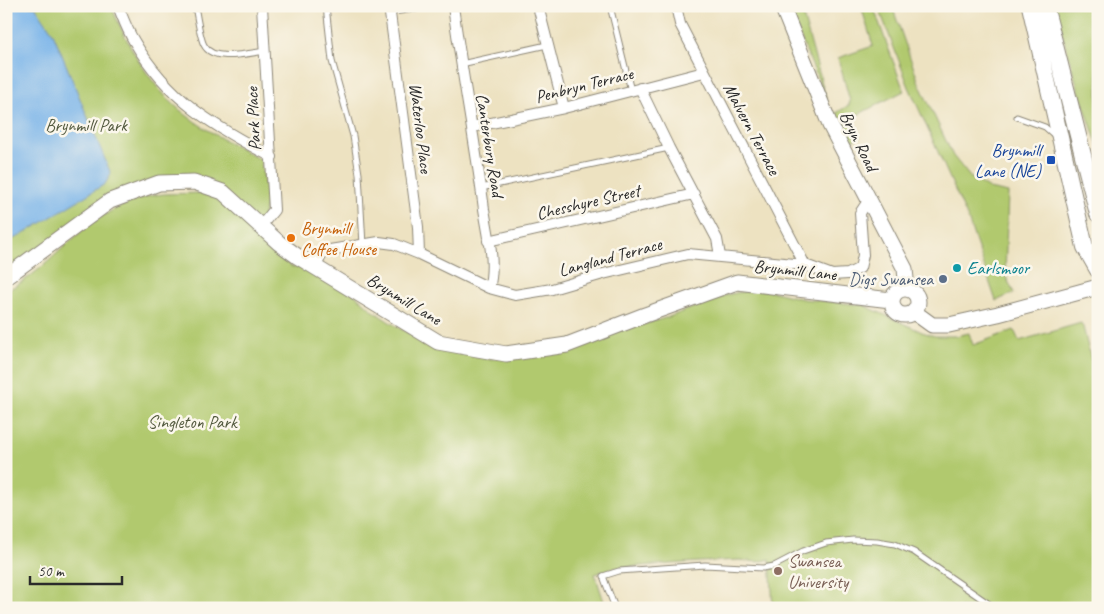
<svg xmlns="http://www.w3.org/2000/svg" width="1104" height="614" viewBox="0 0 1104 614" font-family="Caveat,sans-serif">
  <rect width="100%" height="100%" fill="#fbf7ec"/>
  <filter id="ink" filterUnits="userSpaceOnUse"><feTurbulence type="fractalNoise" baseFrequency=".02" numOctaves="2"/><feDisplacementMap in="SourceGraphic" scale="10" xChannelSelector="R" yChannelSelector="G"/><feConvolveMatrix kernelMatrix="1 2 1 2 8 2 1 2 1" color-interpolation-filters="sRGB"/></filter>
  <filter id="wash" filterUnits="userSpaceOnUse"><feTurbulence type="fractalNoise" baseFrequency=".0096" numOctaves="4" result="noise"/><feDisplacementMap in="SourceGraphic" scale="20" xChannelSelector="R" yChannelSelector="G"/><feGaussianBlur stdDeviation="1.12" result="paint"/><feColorMatrix in="noise" values="0 0 0 0 0 0 0 0 0 0 0 0 0 0 0 0 0 1.4 0 .05"/><feComposite in="paint" operator="in"/></filter>
  <g filter="url(#wash)">
    <rect width="100%" height="100%" fill="#ede2c1"/>
    <path fill="#b1c96e" stroke="#6e7a4c" d="M 6,6 L 111,6 C 129,47 150,87 186,115 C 209,133 236,146 261,160 L 267,201 L 261,226 L 194,182 L 110,201 L 6,277 Z
      M 787,6 L 802,6 L 805,13 L 803,15 L 826,98 Z
      M 861,6 L 873,6 L 904,91 L 851,118 L 860,137 L 847,143 L 833,115 L 849,105 L 850,101 L 838,58 L 873,46 Z
      M 878,6 L 892,6 L 919,83 L 953,156 L 970,177 L 989,189 L 1008,193 L 1005,275 L 1014,293 L 996,301 L 968,219 L 909,87 Z
      M 1054,6 L 1098,6 L 1098,146 L 1077,85 Z
      M 197,193 C 234,195 243,226 268,248 C 274,254 280,258 287,262 C 289,267 294,268 299,267 C 316,275 335,282 351,292 C 360,298 367,306 375,312 C 410,338 449,353 492,359 L 634,327 L 669,317 L 726,295 L 750,290 L 767,290 L 803,299 L 863,305 L 922,332 L 935,336 L 956,336 L 969,333 L 973,345 L 1014,330 L 1019,341 L 1081,323 L 1083,327 L 1098,388 L 1098,608 L 773,608 L 770,559 L 758,562 L 739,560 L 698,562 L 612,568 L 595,574 L 606,608 L 6,608 L 6,291 C 39,275 60,248 88,226 C 106,212 131,200 154,195 C 168,193 183,194 197,193 Z"/>
    <path fill="#78b3e9" stroke="#526f8a" d="M 6,6 L 35,6 L 53,33 L 111,174 L 105,184 L 20,236 L 6,242 L 8,225 L 6,220 Z"/>
  </g>
  <g filter="url(#ink)">
    <g fill="none" stroke-linecap="round" stroke-linejoin="round">
      <g stroke="#8c8676" stroke-width="7">
        <path id="lane" d="M 195,6 C 197,16 200,38 204,45 C 213,63 249,53 265,51
          M 326,6 L 332,61 L 353,136 L 359,174 L 363,245
          M 610,6 L 631,91
          M 461,64 L 547,45
          M 1017,117 L 1045,127 L 1054,135
          M 481,188 L 669,148
          M 615,608 L 603,576 L 619,571 L 705,565 L 763,568 L 774,566 L 803,551 L 826,543 L 853,540 L 877,541 L 895,544 L 914,552 L 995,608"/>
      </g>
      <g stroke="#8c8676" stroke-width="12">
        <path id="street" d="M 118,6 C 123,18 127,30 134,41 C 168,100 214,126 272,157
          M 389,6 L 418,227 L 419,254
          M 453,6 C 462,74 475,141 484,209 C 488,234 496,263 489,288
          M 538,6 L 564,108
          M 676,6 L 680,24 L 805,265
          M 389,10 L 418,6
          M 640,88 L 669,148 L 717,239 L 720,256
          M 472,127 L 564,108 L 704,72
          M 261,226 L 274,210 L 262,6
          M 488,241 L 694,194
          M 315,268 L 322,254 L 330,250 L 379,242 L 394,244 L 419,254 L 489,288 L 515,295 L 552,289 L 603,274 L 688,254 L 805,265 L 832,275 L 848,274 L 860,268 L 863,255 L 860,213 L 868,201"/>
      </g>
      <g stroke="#8c8676" stroke-width="17">
        <path id="secondary" d="M 782,6 L 830,125 L 905,269 L 907,289
          M 6,277 L 110,201 L 159,183 L 194,182 L 223,192 L 279,243 L 297,256 L 438,342 L 506,354 L 567,345 L 645,315 L 737,282 L 891,300
          M892 302a13 13 0 1 1 26 0a13 13 0 1 1-26 0Z
          M 914,312 L 932,325 L 949,325 L 998,314 L 1098,287"/>
      </g>
      <g stroke="#8c8676" stroke-width="18">
        <path id="primary" d="M 1030,6 L 1085,247 L 1098,270
          M 1045,6 L 1098,214"/>
      </g>
      <use href="#lane" stroke="#fff" stroke-width="5"/>
      <use href="#street" stroke="#fff" stroke-width="10"/>
      <use href="#secondary" stroke="#fff" stroke-width="15"/>
      <use href="#primary" stroke="#fff" stroke-width="16"/>
    </g>
  </g>
  <rect fill="#1a4fb4" stroke="#fbf7ec" stroke-width="2" x="1046" y="155" width="10" height="10" rx="2.5"/>
  <circle fill="#e8710a" stroke="#fbf7ec" stroke-width="2" cx="291" cy="238" r="5"/>
  <circle fill="#0f9aa8" stroke="#fbf7ec" stroke-width="2" cx="957" cy="268" r="5"/>
  <circle fill="#5c6f8a" stroke="#fbf7ec" stroke-width="2" cx="943" cy="279" r="5"/>
  <circle fill="#8d6e63" stroke="#fbf7ec" stroke-width="2" cx="778" cy="571" r="5"/>
  <g text-anchor="middle" dominant-baseline="central" stroke-width="5" stroke-linejoin="round" paint-order="stroke">
    <g font-size="18" fill="#2b2b2b" stroke="#fbf7ec">
      <text transform="translate(584 85) rotate(-14)">Penbryn Terrace</text>
      <text transform="translate(253 119) rotate(-93)">Park Place</text>
      <text transform="translate(421 128) rotate(83)">Waterloo Place</text>
      <text transform="translate(752 129) rotate(62)">Malvern Terrace</text>
      <text transform="translate(859 141) rotate(64)">Bryn Road</text>
      <text transform="translate(490 145) rotate(81)">Canterbury Road</text>
      <text transform="translate(588 202) rotate(-13)">Chesshyre Street</text>
      <text transform="translate(610 257) rotate(-15)">Langland Terrace</text>
      <text transform="translate(795 270) rotate(6)">Brynmill Lane</text>
      <text transform="translate(404 299) rotate(31)">Brynmill Lane</text>
    </g>
    <g font-size="18" fill="#535a3f" stroke="#fbf7ec">
      <text x="86" y="125">Brynmill Park</text>
      <text x="192" y="422">Singleton Park</text>
    </g>
    <g font-size="18" fill="#164399" stroke="#fbf7ec" text-anchor="end">
      <text x="1041" y="150">Brynmill<tspan x="1041" dy="21">Lane (NE)</tspan></text>
    </g>
    <g font-size="18" fill="#c56008" stroke="#fbf7ec" text-anchor="start">
      <text x="301" y="228">Brynmill<tspan x="301" dy="21">Coffee House</tspan></text>
    </g>
    <g font-size="18" fill="#0d838f" stroke="#fbf7ec" text-anchor="start">
      <text x="967" y="268">Earlsmoor</text>
    </g>
    <g font-size="18" fill="#4e5e75" stroke="#fbf7ec" text-anchor="end">
      <text x="933" y="279">Digs Swansea</text>
    </g>
    <g font-size="18" fill="#785e54" stroke="#fbf7ec" text-anchor="start">
      <text x="788" y="561">Swansea<tspan x="788" dy="21">University</tspan></text>
    </g>
  </g>
  <rect width="1104" height="614" fill="none" stroke="#fbf7ec" stroke-width="25"/>
  <path d="M30 576v8h92v-8" fill="none" stroke="#2b2b2b" stroke-width="2.5"/>
  <text x="38" y="576" font-size="15" fill="#2b2b2b" stroke="#fbf7ec" stroke-width="4" paint-order="stroke">50 m</text>
</svg>
